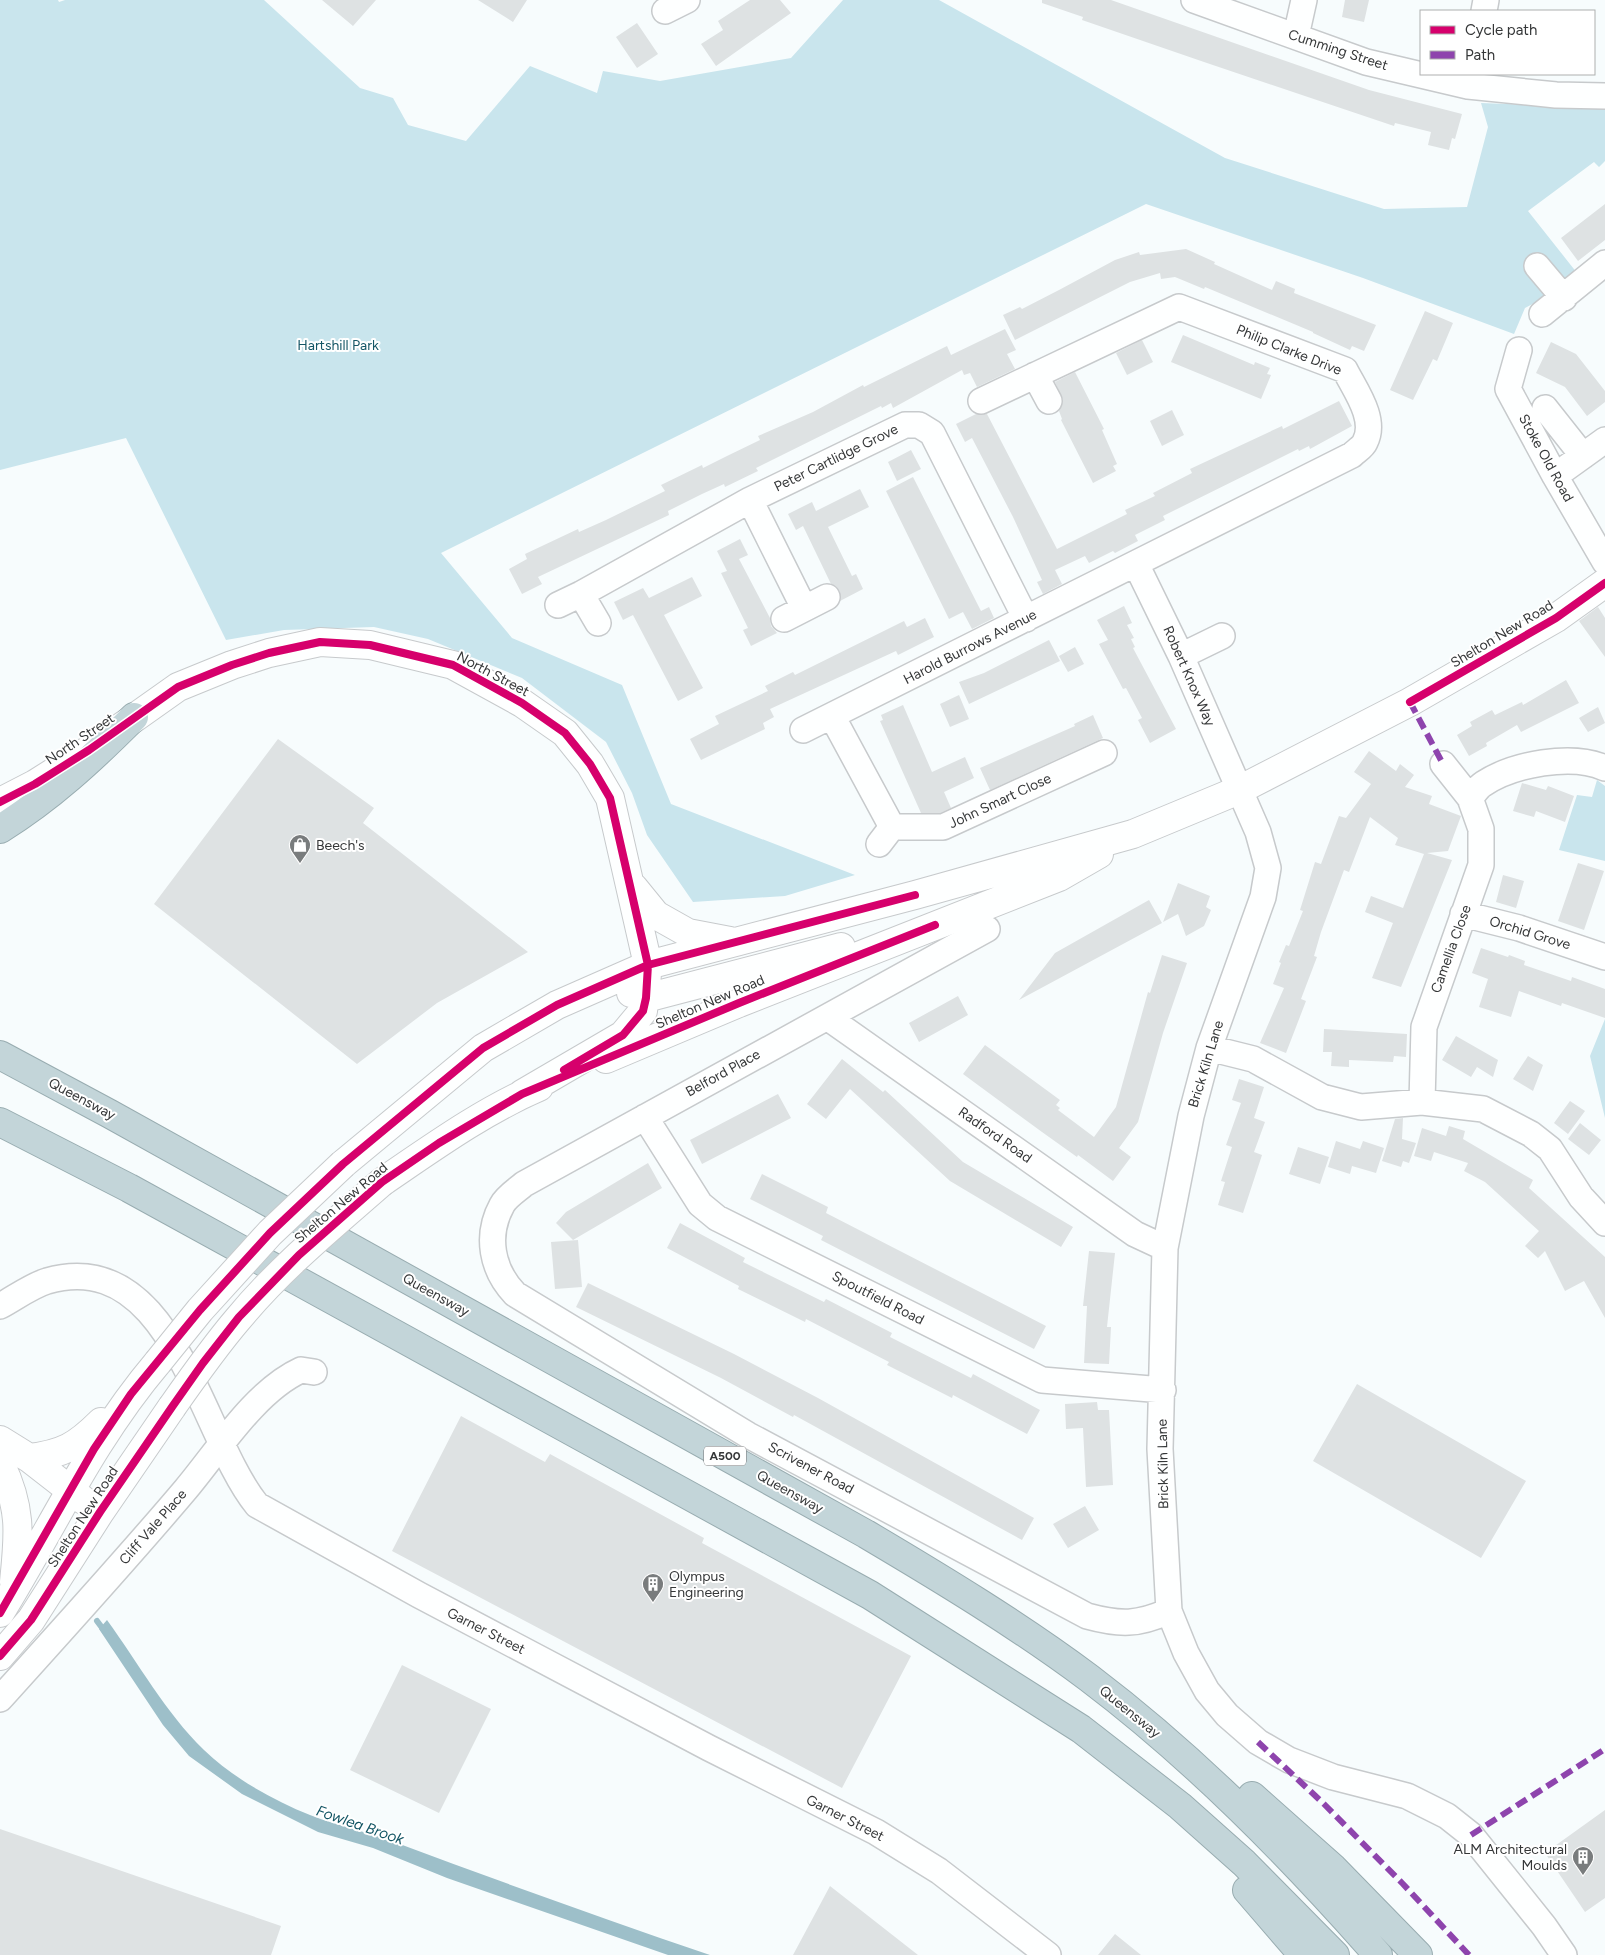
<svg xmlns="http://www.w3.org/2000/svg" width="1605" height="1955" viewBox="0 0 1605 1955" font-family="Figtree,sans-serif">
  <rect width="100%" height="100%" fill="#f7fcfd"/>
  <path fill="#c9e5ed" d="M 0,0 L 58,0 L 59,2 L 65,0 L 264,0 L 360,88 L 393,98 L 408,125 L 466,141 L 530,66 L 597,93 L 603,71 L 660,81 L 791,58 L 843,0 L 939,0 L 1225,158 L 1384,209 L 1467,207 L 1488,127 L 1481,103 L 1605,108 L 1605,161 L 1599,167 L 1594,162 L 1528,211 L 1581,278 L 1525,308 L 1514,334 L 1363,278 L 1146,204 L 441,553 L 512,638 L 622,685 L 671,804 L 855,875 L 785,896 L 693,902 L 647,835 L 632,793 L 606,742 L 522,678 L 428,639 L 374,627 L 284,630 L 226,640 L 126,438 L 0,470 Z
    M 1597,780 L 1605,786 L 1605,861 L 1559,850 L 1577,795 L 1592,797 Z
    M 1605,1019 L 1605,1118 L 1590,1056 Z"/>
  <path fill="#9dbfc9" d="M 107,1620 C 139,1664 165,1712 204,1750 C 233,1778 273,1800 310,1815 C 338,1826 368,1832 397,1843 C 501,1882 605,1919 710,1955 L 668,1955 L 447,1878 L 373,1848 L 318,1832 L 242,1794 L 189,1756 L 163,1725 L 99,1629 Z"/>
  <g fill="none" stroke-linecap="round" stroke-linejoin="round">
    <path stroke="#9dbfc9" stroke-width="6" d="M 97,1621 L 106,1633"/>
  </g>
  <path fill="#dee2e3" d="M 322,0 L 376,0 L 353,26 Z
    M 478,0 L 527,0 L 513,22 Z
    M 750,0 L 780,0 L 791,13 L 716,66 L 701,44 L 723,30 L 718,21 Z
    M 1042,0 L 1111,0 L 1369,90 L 1462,114 L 1455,139 L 1452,138 L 1449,150 L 1428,145 L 1431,132 L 1395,123 L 1394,126 L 1204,62 L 1082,20 L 1083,17 L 1042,3 Z
    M 1345,0 L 1369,0 L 1364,22 L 1342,17 Z
    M 637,23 L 658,54 L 637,68 L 616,37 Z
    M 1605,204 L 1605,240 L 1578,261 L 1561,238 Z
    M 1186,249 L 1215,262 L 1214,264 L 1272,290 L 1276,281 L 1295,289 L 1294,293 L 1376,325 L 1364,351 L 1352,346 L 1350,350 L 1313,333 L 1313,332 L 1205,287 L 1204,289 L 1175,277 L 1161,279 L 1160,273 L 1130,282 L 1015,340 L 1003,315 L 1020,307 L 1022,309 L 1059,290 L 1115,260 L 1139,252 L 1140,255 Z
    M 1425,311 L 1453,323 L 1437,361 L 1433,359 L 1413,400 L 1390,390 Z
    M 1005,329 L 1016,350 L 1007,354 L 1015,369 L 977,387 L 970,373 L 964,375 L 962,370 L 893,408 L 891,403 L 882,408 L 881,406 L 756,468 L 758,471 L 725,487 L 724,484 L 702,494 L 668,511 L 669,515 L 538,577 L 542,584 L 522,594 L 509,569 L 527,559 L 525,554 L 578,529 L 579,532 L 606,520 L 665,491 L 661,485 L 702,465 L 703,468 L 727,456 L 760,440 L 758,436 L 813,412 L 863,385 L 864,387 L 947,346 L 951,355 Z
    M 1183,335 L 1254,365 L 1255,362 L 1270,368 L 1267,374 L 1271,375 L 1261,399 L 1171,362 Z
    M 1142,340 L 1153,362 L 1127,375 L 1116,353 Z
    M 1551,342 L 1576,354 L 1605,391 L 1605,402 L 1587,416 L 1565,387 L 1536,373 Z
    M 1075,372 L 1104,429 L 1102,430 L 1117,464 L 1113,466 L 1116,471 L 1093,483 L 1061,420 L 1062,419 L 1059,411 L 1063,401 L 1055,382 Z
    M 1339,401 L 1352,426 L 1310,449 L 1309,446 L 1299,451 L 1298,449 L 1163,516 L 1165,520 L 1135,535 L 1138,541 L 1115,553 L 1113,551 L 1089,563 L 1085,556 L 1055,570 L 1062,584 L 1043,594 L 1037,582 L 1042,580 L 1013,517 L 972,438 L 965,442 L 956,424 L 976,414 L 987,414 L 1057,549 L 1127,514 L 1125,510 L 1155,496 L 1153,493 L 1192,473 L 1190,469 L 1282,426 L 1283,429 Z
    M 1172,410 L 1184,435 L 1162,446 L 1150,421 Z
    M 911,450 L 921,469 L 897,481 L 888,462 Z
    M 913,477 L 981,611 L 989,607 L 994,618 L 972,629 L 963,612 L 949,619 L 886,491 Z
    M 860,489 L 869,507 L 828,527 L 852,576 L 856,574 L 863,589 L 840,601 L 840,591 L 831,584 L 803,526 L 796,530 L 788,514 L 812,502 L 816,511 Z
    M 740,539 L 748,555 L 739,559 L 770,618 L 771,626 L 777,633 L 751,646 L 743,630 L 748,628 L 721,573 L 727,571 L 717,551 Z
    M 692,577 L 702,596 L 664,615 L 703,688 L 678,701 L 633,615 L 623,620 L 614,602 L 643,588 L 649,598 Z
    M 1124,606 L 1132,623 L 1127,625 L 1134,638 L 1131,639 L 1135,647 L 1133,648 L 1176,729 L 1150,743 L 1138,720 L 1142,718 L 1126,688 L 1123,689 L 1099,644 L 1108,640 L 1097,620 Z
    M 1598,607 L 1605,618 L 1605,657 L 1579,621 Z
    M 925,618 L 934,637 L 898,655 L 896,651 L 770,709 L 774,717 L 763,723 L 765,729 L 701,760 L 690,739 L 719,724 L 715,716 L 768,691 L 765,686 L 793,672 L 795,675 L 904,621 L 907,627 Z
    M 1049,640 L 1060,661 L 969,704 L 959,682 L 984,673 Z
    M 1075,647 L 1084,664 L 1068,672 L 1059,656 Z
    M 1566,680 L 1579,703 L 1521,732 L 1517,725 L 1486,743 L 1487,746 L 1469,756 L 1457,735 L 1472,726 L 1470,722 L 1492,710 L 1495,715 L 1522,702 L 1523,705 Z
    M 959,695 L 969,719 L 950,727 L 940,704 Z
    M 903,705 L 932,772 L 965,757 L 974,778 L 944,792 L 951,808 L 940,813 L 921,813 L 880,721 L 883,720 L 881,715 Z
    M 1598,707 L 1605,723 L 1588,732 L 1579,718 Z
    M 1093,715 L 1103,738 L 990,790 L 980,768 L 1075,726 L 1074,724 Z
    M 278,739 L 374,808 L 363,823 L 528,952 L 437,1003 L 357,1064 L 154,904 Z
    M 1369,751 L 1396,771 L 1400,764 L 1414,775 L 1405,787 L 1432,796 L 1429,804 L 1461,816 L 1448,851 L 1427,853 L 1452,860 L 1401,987 L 1372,978 L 1393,923 L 1365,912 L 1371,896 L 1403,908 L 1424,854 L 1395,845 L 1398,838 L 1370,817 L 1349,872 L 1344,870 L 1321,932 L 1314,956 L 1317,957 L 1301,999 L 1306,1001 L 1286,1053 L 1260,1043 L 1284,988 L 1273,984 L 1281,963 L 1279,962 L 1286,945 L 1289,946 L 1303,911 L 1300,910 L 1315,862 L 1321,864 L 1339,816 L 1346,818 L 1371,784 L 1354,772 Z
    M 1522,783 L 1546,790 L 1548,786 L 1574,796 L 1565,822 L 1536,811 L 1534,817 L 1513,811 Z
    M 1578,863 L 1604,871 L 1584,930 L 1558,921 Z
    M 1503,875 L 1524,881 L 1516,908 L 1496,902 Z
    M 1178,883 L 1210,896 L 1206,907 L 1211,910 L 1204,926 L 1186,936 L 1178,914 L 1163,922 Z
    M 1149,900 L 1162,923 L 1019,1000 L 1055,953 Z
    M 1481,948 L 1508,957 L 1509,955 L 1525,961 L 1524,965 L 1571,981 L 1572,977 L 1605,989 L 1605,1018 L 1562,1003 L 1561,1006 L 1519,991 L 1511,1017 L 1479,1007 L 1488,979 L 1472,973 Z
    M 1162,955 L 1187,963 L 1163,1033 L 1138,1122 L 1119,1148 L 1131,1157 L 1113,1181 L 1078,1155 L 1077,1157 L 1042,1132 L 963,1074 L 985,1045 L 1060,1100 L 1056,1105 L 1060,1108 L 1058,1110 L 1094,1137 L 1116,1107 L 1148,992 L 1150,993 Z
    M 958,996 L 968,1015 L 919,1042 L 909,1023 Z
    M 1324,1029 L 1407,1034 L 1406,1057 L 1394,1056 L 1393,1062 L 1349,1060 L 1349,1067 L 1331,1066 L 1332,1052 L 1323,1052 Z
    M 1456,1036 L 1498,1060 L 1493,1077 L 1477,1067 L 1471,1077 L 1442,1060 Z
    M 1528,1056 L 1543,1065 L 1533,1091 L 1513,1079 Z
    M 842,1059 L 883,1092 L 885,1090 L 963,1162 L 1073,1227 L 1061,1247 L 950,1181 L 850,1089 L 826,1119 L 807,1104 Z
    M 1239,1079 L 1264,1087 L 1254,1118 L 1265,1122 L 1254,1152 L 1262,1155 L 1243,1213 L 1218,1205 L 1225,1182 L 1221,1181 L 1232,1147 L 1226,1145 L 1241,1103 L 1232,1100 Z
    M 778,1094 L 791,1118 L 702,1164 L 690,1140 Z
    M 1570,1101 L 1585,1111 L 1568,1134 L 1554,1123 Z
    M 1403,1118 L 1402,1139 L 1416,1143 L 1409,1163 L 1403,1161 L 1401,1167 L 1382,1161 L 1395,1119 Z
    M 1580,1123 L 1601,1140 L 1589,1155 L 1568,1139 Z
    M 1449,1126 L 1465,1131 L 1463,1139 L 1533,1180 L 1529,1188 L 1605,1257 L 1605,1318 L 1584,1281 L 1565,1291 L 1545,1251 L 1538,1258 L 1525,1246 L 1539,1231 L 1485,1182 L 1464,1171 L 1468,1163 L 1434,1152 L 1431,1161 L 1414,1156 L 1422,1128 L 1446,1136 Z
    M 1336,1141 L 1360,1149 L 1363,1141 L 1384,1148 L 1376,1173 L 1352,1166 L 1350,1174 L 1328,1167 Z
    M 1298,1147 L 1329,1157 L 1320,1184 L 1289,1174 Z
    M 648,1163 L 662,1188 L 573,1240 L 556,1223 L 566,1212 Z
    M 762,1174 L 828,1207 L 826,1213 L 1046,1326 L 1034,1349 L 821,1240 L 823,1236 L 750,1199 Z
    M 680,1223 L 745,1258 L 743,1262 L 824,1302 L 826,1299 L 892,1333 L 890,1337 L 971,1378 L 973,1374 L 1040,1410 L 1027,1434 L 953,1395 L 952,1398 L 887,1365 L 889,1362 L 806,1319 L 805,1322 L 738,1289 L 739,1286 L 667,1248 Z
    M 578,1240 L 582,1287 L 555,1289 L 551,1242 Z
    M 1089,1251 L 1115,1253 L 1107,1327 L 1111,1327 L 1109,1364 L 1084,1363 L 1087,1306 L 1083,1306 Z
    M 588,1283 L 734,1354 L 818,1398 L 1034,1518 L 1022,1540 L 794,1415 L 793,1417 L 721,1378 L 576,1307 Z
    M 1357,1384 L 1526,1481 L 1481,1558 L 1313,1461 Z
    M 1097,1402 L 1098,1410 L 1109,1410 L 1113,1485 L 1086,1487 L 1083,1428 L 1066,1429 L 1065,1404 Z
    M 461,1416 L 545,1462 L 550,1454 L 704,1538 L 702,1543 L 911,1656 L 842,1788 L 392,1551 Z
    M 1085,1506 L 1099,1530 L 1068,1548 L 1053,1524 Z
    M 402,1665 L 491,1709 L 439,1813 L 350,1770 Z
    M 1605,1810 L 1605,1898 L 1585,1912 L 1545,1853 Z
    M 0,1829 L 281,1926 L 271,1955 L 0,1955 Z
    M 830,1886 L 918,1955 L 793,1955 Z
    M 1115,1934 L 1141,1955 L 1098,1955 Z"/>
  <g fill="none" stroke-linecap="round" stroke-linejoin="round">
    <g stroke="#c7cacc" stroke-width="28">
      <path id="street" d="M 1194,0 L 1366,62 L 1468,86 L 1556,95 L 1605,96
        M 665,11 L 687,0
        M 1484,11 L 1486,0
        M 1296,36 L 1304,0
        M 1537,266 L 1564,298
        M 1542,314 L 1605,263
        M 1519,350 L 1508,389 L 1555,476 L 1605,562
        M 1035,375 L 1049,401
        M 1545,408 L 1583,456
        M 1555,476 L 1605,440
        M 750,500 L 804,608
        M 1136,564 L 1181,656 L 1258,832 L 1268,868 L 1263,897 L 1209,1048 L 1191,1116 L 1165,1248 L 1160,1449 L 1169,1611 L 1186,1653 L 1207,1691 L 1227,1715 L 1258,1742 L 1289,1760 L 1333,1777 L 1407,1796 L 1447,1816 L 1471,1835 L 1544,1926 L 1564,1955
        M 581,594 L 598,623
        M 558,605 L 581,594 L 750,500 L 905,425 L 919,425 L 932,433 L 1026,619
        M 784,619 L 827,597
        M 1181,656 L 1222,636
        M 832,716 L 892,827 L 943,827 L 1104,753
        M 803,730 L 1352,455 C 1356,451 1363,447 1365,442 C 1377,419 1355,390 1345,370 L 1179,307 L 981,401
        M 1470,798 C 1474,794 1478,787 1483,784 C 1513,764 1572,753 1605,768
        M 879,844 L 892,827
        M 1463,914 L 1519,928 L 1605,957
        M 987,929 L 524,1184 C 517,1190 506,1197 502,1205 C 485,1236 492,1270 515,1294 L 748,1435 L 1087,1616 C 1120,1625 1138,1625 1169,1611
        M 827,1017 L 1135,1234 L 1165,1248
        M 1209,1048 L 1253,1059 L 1322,1097 L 1361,1107 L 1422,1102 L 1483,1109 L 1531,1134 L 1550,1149 L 1581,1197 L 1605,1223
        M 1422,1102 L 1424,1027 L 1481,865 L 1481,829 L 1470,798 L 1443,764
        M 645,1117 L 700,1204 L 717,1218 L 1042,1380 L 1163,1390
        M 0,1306 C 15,1298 31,1286 47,1281 C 173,1245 200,1435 257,1505 L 419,1595 L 709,1748 L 876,1832 L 939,1871 L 1048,1955
        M 0,1699 C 63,1629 126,1560 186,1489 C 218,1451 255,1391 301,1370 L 314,1372"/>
    </g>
    <g stroke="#c7cacc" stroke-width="30">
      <path id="secondary" d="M 0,802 L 35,784 L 89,750 L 178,687 L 232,665 L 269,653 L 320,642 L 370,645 L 453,665 L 522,703 L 565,733 L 590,764 L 610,798 L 648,965 L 643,1011 L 623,1035 L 522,1094
        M 634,888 L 656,915 L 688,933 L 730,941
        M 631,993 L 646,998 L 841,947
        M 606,1059 L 739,1003 L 1059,877 L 1099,854
        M 343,1164 L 483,1048 L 557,1005 L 648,965 L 915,895 L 1133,834 L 1239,790 L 1410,702 L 1556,618 L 1605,583
        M 382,1182 C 432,1148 483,1111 539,1087
        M 0,1440 L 29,1458 L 83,1500
        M 29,1458 C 63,1454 77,1446 101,1422
        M 0,1463 C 22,1508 19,1534 14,1582
        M 0,1613 C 53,1527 91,1441 158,1362
        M 0,1656 L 31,1620 L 100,1512 L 172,1407"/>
    </g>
    <g stroke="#98acb0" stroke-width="30">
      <path id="highway" d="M 0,829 C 50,798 92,759 134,717
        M 0,1055 L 110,1114 L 866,1534 C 942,1579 1018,1625 1089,1678 C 1196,1759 1289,1854 1378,1955
        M 0,1122 L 129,1188 L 870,1595 L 1081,1729 L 1180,1806 L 1244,1863 L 1335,1955
        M 1252,1796 L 1333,1868 L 1418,1955
        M 1247,1890 L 1303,1955"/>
    </g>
    <use href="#street" stroke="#feffff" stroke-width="25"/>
    <use href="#secondary" stroke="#feffff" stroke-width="28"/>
    <use href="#highway" stroke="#c3d5d9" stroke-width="28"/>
    <g stroke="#c7cacc" stroke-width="30" stroke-linecap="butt">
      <path id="secondary-bridge" d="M 158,1362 L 200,1310 L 270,1233 L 343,1164
        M 172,1407 C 193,1377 214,1347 238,1319 C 280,1268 332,1226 382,1182"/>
    </g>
    <use href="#secondary-bridge" stroke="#feffff" stroke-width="28"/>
    <path stroke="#8e44ad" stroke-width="6" stroke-dasharray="12 6" stroke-linecap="butt" d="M 1410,702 L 1443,764
      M 1258,1742 L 1324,1804 L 1403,1884 L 1469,1955
      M 1471,1835 L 1605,1749"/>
    <g stroke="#fff" stroke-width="11">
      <path id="cycleway" d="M 1410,702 L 1556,618 L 1605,583
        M 0,802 L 35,784 L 89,750 L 178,687 L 232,665 L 269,653 L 320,642 L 370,645 L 453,665 L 522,703 L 565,733 L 590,764 L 610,798 L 648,965 L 646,998 L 643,1011 L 623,1035 L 564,1070
        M 0,1613 L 94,1449 L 131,1394 L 200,1310 L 270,1233 L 343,1164 L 483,1048 L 557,1005 L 648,965 L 915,895
        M 0,1656 L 31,1620 L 100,1512 L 172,1407 L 203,1363 L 239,1317 L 299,1255 L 382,1182 L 439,1143 L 522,1094 L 739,1003 L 935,925"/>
    </g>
    <use href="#cycleway" stroke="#d6006c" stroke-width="8"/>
  </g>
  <defs>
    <g id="shop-pin" transform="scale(1.125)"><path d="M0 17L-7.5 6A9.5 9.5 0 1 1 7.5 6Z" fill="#797c7d" stroke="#fff"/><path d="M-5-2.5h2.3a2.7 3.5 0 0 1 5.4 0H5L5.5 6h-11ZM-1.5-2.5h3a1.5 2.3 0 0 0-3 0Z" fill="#fff"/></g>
    <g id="building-pin" transform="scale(1.125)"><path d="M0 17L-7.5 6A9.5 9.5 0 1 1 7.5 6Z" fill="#797c7d" stroke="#fff"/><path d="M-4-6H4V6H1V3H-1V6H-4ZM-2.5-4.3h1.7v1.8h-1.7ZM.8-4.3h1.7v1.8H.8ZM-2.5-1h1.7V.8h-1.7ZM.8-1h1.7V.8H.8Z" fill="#fff"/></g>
  </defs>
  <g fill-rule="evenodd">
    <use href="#shop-pin" x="300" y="845"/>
    <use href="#building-pin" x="653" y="1584"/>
    <use href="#building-pin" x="1583" y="1857"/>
  </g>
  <g text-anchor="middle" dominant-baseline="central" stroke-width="4" stroke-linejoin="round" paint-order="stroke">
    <rect fill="#fff" stroke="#727374" stroke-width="1" x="704" y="1446.5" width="42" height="19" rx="4"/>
    <g font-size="12" font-weight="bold" fill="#353738">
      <text x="725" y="1456">A500</text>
    </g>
    <g font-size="14" fill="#353738" stroke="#fff">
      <text transform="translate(1338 50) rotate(18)">Cumming Street</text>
      <text transform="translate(1289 350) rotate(22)">Philip Clarke Drive</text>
      <text transform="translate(836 458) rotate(-26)">Peter Cartlidge Grove</text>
      <text transform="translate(1546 458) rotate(61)">Stoke Old Road</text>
      <text transform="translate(1502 634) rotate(-31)">Shelton New Road</text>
      <text transform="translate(970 647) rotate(-27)">Harold Burrows Avenue</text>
      <text transform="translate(493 674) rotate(28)">North Street</text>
      <text transform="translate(1189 676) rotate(66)">Robert Knox Way</text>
      <text transform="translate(80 739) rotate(-34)">North Street</text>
      <text transform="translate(1000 801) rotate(-25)">John Smart Close</text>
      <text transform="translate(1530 933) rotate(17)">Orchid Grove</text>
      <text transform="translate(1451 949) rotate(-70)">Camellia Close</text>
      <text transform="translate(710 1002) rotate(-23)">Shelton New Road</text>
      <text transform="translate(1206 1064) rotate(-73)">Brick Kiln Lane</text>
      <text transform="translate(723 1073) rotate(-29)">Belford Place</text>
      <text transform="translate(82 1099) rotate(28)">Queensway</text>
      <text transform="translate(995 1135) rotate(35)">Radford Road</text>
      <text transform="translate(341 1203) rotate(-40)">Shelton New Road</text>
      <text transform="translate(436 1295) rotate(29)">Queensway</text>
      <text transform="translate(878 1298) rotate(27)">Spoutfield Road</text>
      <text transform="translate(1163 1464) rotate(-91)">Brick Kiln Lane</text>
      <text transform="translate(811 1468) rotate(28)">Scrivener Road</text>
      <text transform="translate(790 1492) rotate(29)">Queensway</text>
      <text transform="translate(83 1517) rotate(-57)">Shelton New Road</text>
      <text transform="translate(153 1527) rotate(-49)">Cliff Vale Place</text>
      <text transform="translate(486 1631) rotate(27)">Garner Street</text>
      <text transform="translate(1130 1712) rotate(39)">Queensway</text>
      <text transform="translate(845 1818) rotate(27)">Garner Street</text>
    </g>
    <g font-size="14" fill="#145666" stroke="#fff">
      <text x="338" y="345">Hartshill Park</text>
    </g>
    <g font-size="14" fill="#353738" stroke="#fff" text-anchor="start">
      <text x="316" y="845">Beech's</text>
      <text x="669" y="1576">Olympus<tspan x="669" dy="16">Engineering</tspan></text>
      <text x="1567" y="1849" text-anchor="end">ALM Architectural<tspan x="1567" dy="16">Moulds</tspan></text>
    </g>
    <g font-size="15" font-style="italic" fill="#115463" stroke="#fff">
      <text transform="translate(360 1825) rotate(19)">Fowlea Brook</text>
    </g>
  </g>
  <rect x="1420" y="10" width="175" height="65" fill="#ffffff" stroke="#aeafaf"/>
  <rect x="1430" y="26" width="25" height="8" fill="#d6006c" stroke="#aeafaf"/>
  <text x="1465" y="35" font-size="15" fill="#353738">Cycle path</text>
  <rect x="1430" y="51" width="25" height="8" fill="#8e44ad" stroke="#aeafaf"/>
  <text x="1465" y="60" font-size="15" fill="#353738">Path</text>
</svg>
